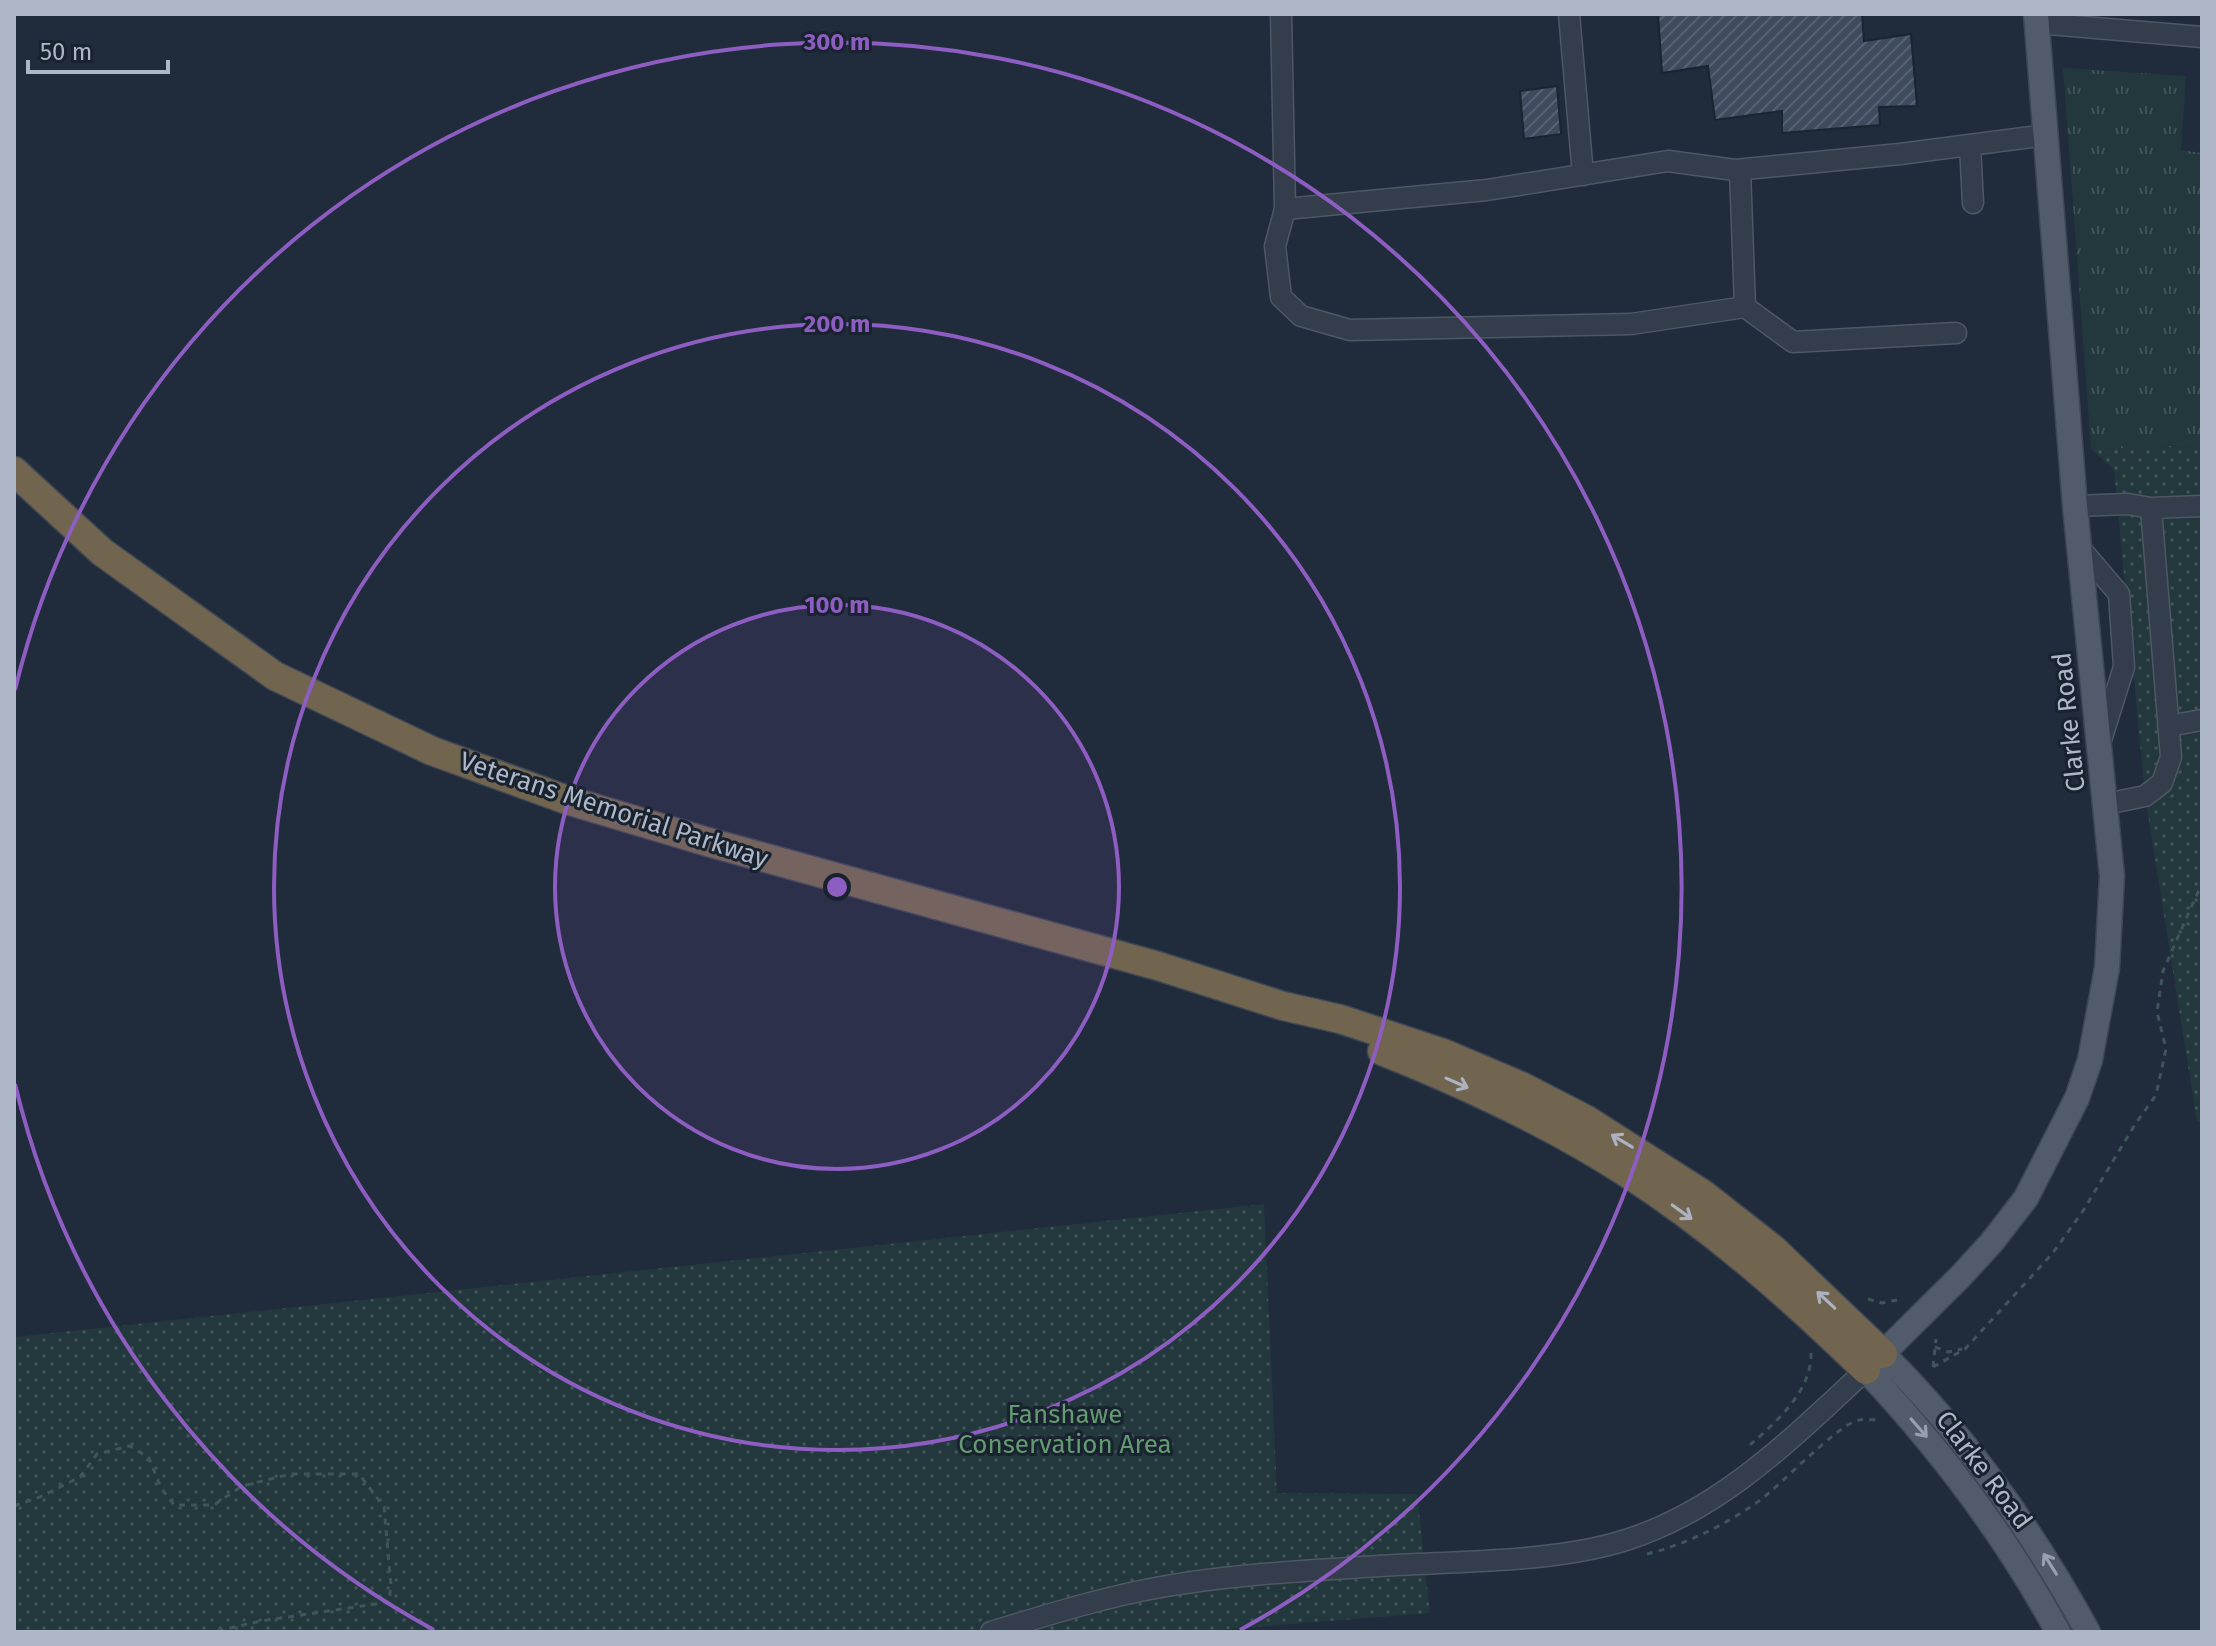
<svg xmlns="http://www.w3.org/2000/svg" width="2216" height="1646" viewBox="0 0 2216 1646" font-family="'Fira Sans',sans-serif">
  <defs>
    <pattern id="grass-tufts" width="24" height="20" patternUnits="userSpaceOnUse" patternTransform="scale(2)"><rect width="24" height="20" fill="#22383c"/><path d="M3 7l-1-3M5 7V3M7 7l1-3M15 17l-1-3M17 17v-4M19 17l1-3" fill="none" stroke="#405357"/></pattern>
    <pattern id="park-dots" width="8" height="8" patternUnits="userSpaceOnUse" patternTransform="scale(2)"><rect width="8" height="8" fill="#22383c"/><path d="M2 2h.1M6 6h.1" fill="none" stroke="#405357" stroke-width="1.8" stroke-linecap="round"/></pattern>
    <pattern id="building-hatch" width="6" height="6" patternUnits="userSpaceOnUse" patternTransform="scale(2)"><rect width="6" height="6" fill="#3e4a5d"/><path d="M-1 1l2-2M0 6l6-6M5 7l2-2" fill="none" stroke="#576273"/></pattern>
  </defs>
  <rect width="100%" height="100%" fill="#202b3b"/>
  <path fill="url(#grass-tufts)" d="M 2063,68 L 2186,76 L 2181,150 L 2202,153 L 2202,447 L 2091,449 Z"/>
  <path fill="url(#park-dots)" d="M 2202,447 L 2202,1122 L 2197,1122 L 2145,796 L 2114,470 L 2091,449 Z
    M 1264,1204 L 1277,1493 L 1417,1494 L 1430,1613 L 1193,1632 L 14,1632 L 14,1337 Z"/>
  <path fill="url(#building-hatch)" stroke="#1b2431" stroke-width="2" d="M 1658,14 L 1862,14 L 1864,41 L 1911,34 L 1917,106 L 1879,107 L 1880,125 L 1782,133 L 1782,111 L 1715,120 L 1708,66 L 1662,73 Z
    M 1557,86 L 1561,134 L 1524,139 L 1520,91 Z"/>
  <g fill="none" stroke-linecap="round" stroke-linejoin="round">
    <g stroke="#4e5765" stroke-width="23">
      <path id="minor" d="M 1281,14 L 1285,209 L 1487,190 L 1668,161 L 1735,170 L 1900,154 L 2046,135
        M 1569,14 L 1583,175
        M 2037,23 L 2202,37
        M 1970,145 L 1973,203
        M 1285,209 L 1275,246 L 1281,297 L 1301,316 L 1350,330 L 1631,324 L 1745,307 L 1740,170
        M 1745,307 L 1793,342 L 1956,333
        M 2075,506 L 2128,504 L 2151,508 L 2171,757 L 2162,783 L 2145,796 L 2106,804
        M 2151,508 L 2202,506
        M 2079,547 L 2119,594 L 2124,667 L 2101,740
        M 2168,726 L 2202,720
        M 991,1632 C 1047,1615 1104,1597 1161,1587 C 1232,1574 1307,1571 1379,1566 C 1455,1561 1554,1563 1626,1540 C 1723,1509 1793,1437 1866,1370"/>
    </g>
    <g stroke="#3d4654" stroke-width="27">
      <path id="major" d="M 2036,14 L 2075,506 L 2112,876 L 2107,968 L 2090,1060 L 2077,1098 L 2026,1198 L 1992,1242 L 1959,1278 L 1866,1370 C 1941,1450 2006,1536 2058,1632
        M 1883,1354 C 1966,1436 2032,1530 2088,1632"/>
    </g>
    <g stroke="#3e4755" stroke-width="31">
      <path id="highway" d="M 14,471 L 102,552 L 275,676 L 432,751 L 567,800 L 708,842 L 1158,966 L 1283,1006 L 1340,1019 L 1443,1053 L 1521,1086 L 1587,1120 L 1703,1194 L 1773,1249 L 1883,1354
        M 1382,1051 C 1467,1085 1550,1123 1627,1173 C 1714,1229 1792,1298 1866,1370"/>
    </g>
    <path stroke="#3f5559" stroke-width="3" stroke-dasharray="6 6" stroke-linecap="butt" d="M 1868,1299 L 1882,1303 L 1897,1300
      M 1935,1347 L 1948,1352 L 1962,1349
      M 1933,1367 L 1965,1349 L 2052,1254 L 2083,1211 L 2134,1126 L 2156,1095 L 2166,1049 L 2157,1012 L 2163,971 L 2202,883
      M 1933,1367 L 1936,1339
      M 1750,1445 C 1776,1422 1812,1391 1811,1353
      M 14,1506 L 40,1497 L 80,1477 L 97,1454 L 130,1446 L 149,1458 L 161,1488 L 174,1505 L 214,1505 L 242,1486 L 291,1474 L 359,1474 L 384,1507 L 391,1586 L 389,1602 L 261,1621 L 213,1632
      M 1647,1554 C 1687,1544 1725,1525 1759,1501 C 1781,1485 1838,1424 1859,1420 C 1865,1419 1872,1420 1877,1420"/>
    <use href="#minor" stroke="#333d4b" stroke-width="20"/>
    <use href="#major" stroke="#515b6b" stroke-width="24"/>
    <use href="#highway" stroke="#716550" stroke-width="28"/>
  </g>
  <defs><path id="oneway-shaft" d="M-6 0H5M1.5-3L5.5 0L1.5 3" fill="none" stroke-width="1.6" stroke-linecap="round" stroke-linejoin="round" transform="scale(2)"/></defs>
  <g stroke="#abb3c1">
    <use href="#oneway-shaft" transform="translate(1457 1083) rotate(24)"/>
    <use href="#oneway-shaft" transform="translate(1622 1141) rotate(-149)"/>
    <use href="#oneway-shaft" transform="translate(1682 1212) rotate(36)"/>
    <use href="#oneway-shaft" transform="translate(1826 1300) rotate(-137)"/>
  </g>
  <g stroke="#97a0b0">
    <use href="#oneway-shaft" transform="translate(1919 1428) rotate(49)"/>
    <use href="#oneway-shaft" transform="translate(2050 1564) rotate(-122)"/>
  </g>
  <circle cx="837" cy="887" r="282" fill="#8d5dc2" fill-opacity=".12"/>
  <g fill="none" stroke="#8d5dc2" stroke-width="4">
    <circle cx="837" cy="887" r="282"/>
    <circle cx="837" cy="887" r="563"/>
    <path d="M434 1630A845 845 0 0 1 15 1084M15 690A845 845 0 1 1 1240 1630"/>
  </g>
  <g text-anchor="middle" dominant-baseline="central" stroke-width="6" stroke-linejoin="round" paint-order="stroke">
    <g font-size="26" fill="#aeb7c7" stroke="#19222f">
      <text transform="translate(2069 722) rotate(-96)">Clarke Road</text>
      <text transform="translate(614 810) rotate(18)">Veterans Memorial Parkway</text>
      <text transform="translate(1984 1470) rotate(53)">Clarke Road</text>
    </g>
    <g font-size="26" fill="#649a71" stroke="#19222f">
      <text x="1065" y="1414">Fanshawe<tspan x="1065" dy="30">Conservation Area</tspan></text>
    </g>
  </g>
  <circle cx="837" cy="887" r="12" fill="#8d5dc2" stroke="#19222f" stroke-width="4"/>
  <g font-size="24" text-anchor="middle" font-weight="bold" fill="#8d5dc2" stroke="#19222f" stroke-width="6" stroke-linejoin="round" paint-order="stroke">
    <text x="837" y="50">300 m</text>
    <text x="837" y="332">200 m</text>
    <text x="837" y="613">100 m</text>
  </g>
  <rect width="2216" height="1646" fill="none" stroke="#aeb7c7" stroke-width="32"/>
  <path d="M28 60v12h140v-12" fill="none" stroke="#aeb7c7" stroke-width="4"/>
  <text x="40" y="60" font-size="24" fill="#aeb7c7" stroke="#19222f" stroke-width="6" paint-order="stroke">50 m</text>
</svg>
